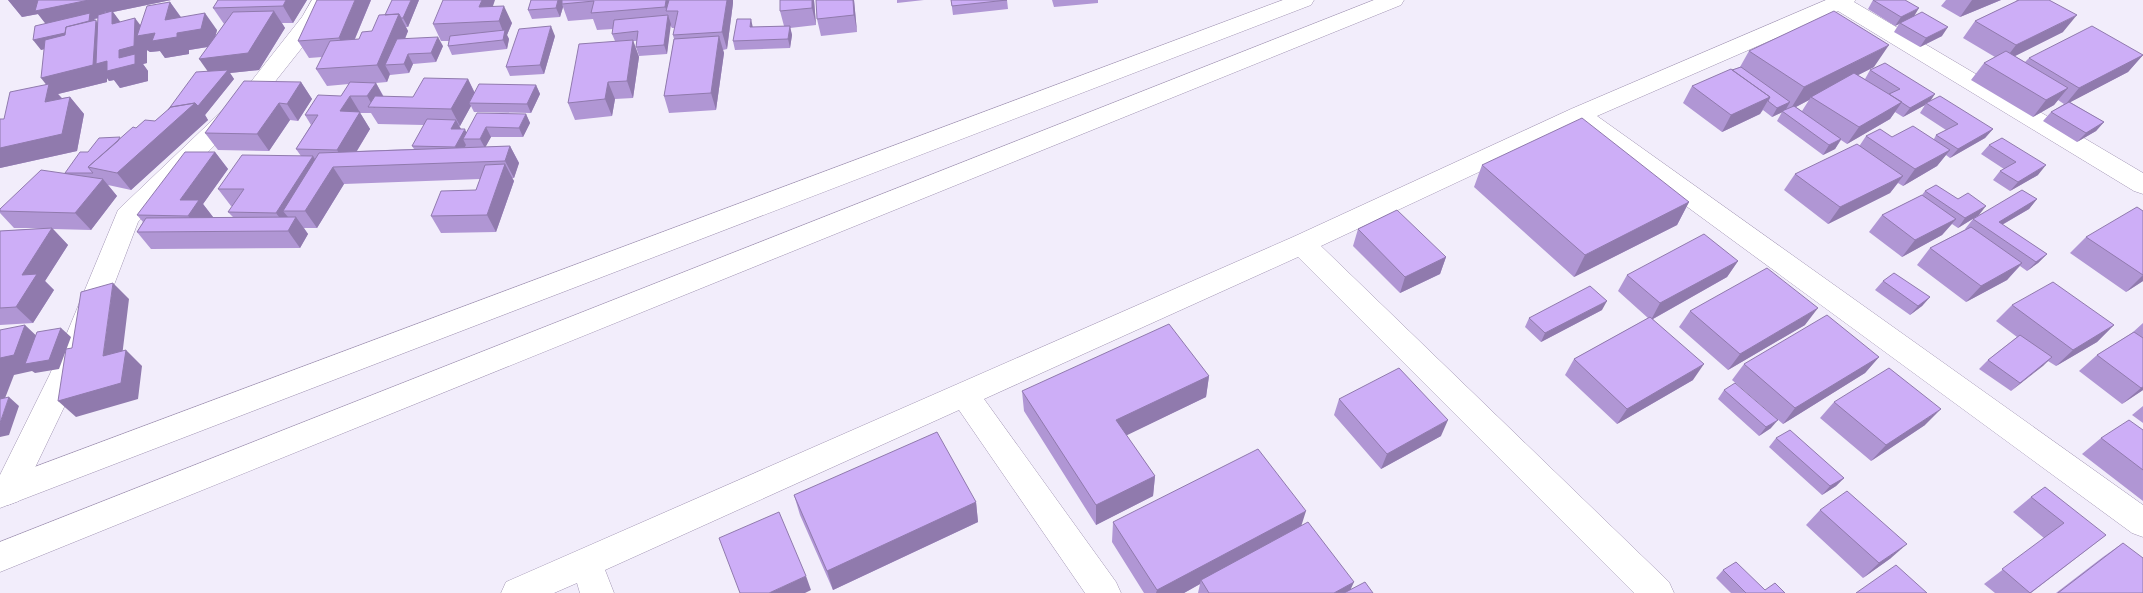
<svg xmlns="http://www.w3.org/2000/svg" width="2143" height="593" viewBox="0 0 2143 593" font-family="'IBM Plex Sans',sans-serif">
  <rect width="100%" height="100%" fill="#f2edfb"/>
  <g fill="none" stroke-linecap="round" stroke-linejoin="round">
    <g stroke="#a194b3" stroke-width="1">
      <path id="minor" d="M 312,0 L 334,0 L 320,25 L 262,98 L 138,222 L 80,374 L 19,501 L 8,505 L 0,502 L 0,475 L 50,374 L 118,210 L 246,88 L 302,17 Z
        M 1826,0 L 1856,0 L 1854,2 L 2143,173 L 2143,194 L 2134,191 L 1838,11 L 1597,116 L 2143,505 L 2143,537 L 2132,533 L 1577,126 L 1321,246 L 1669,582 L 1674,593 L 1634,593 L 1298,257 L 984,399 L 1116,582 L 1121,593 L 1085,593 L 959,410 L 605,570 L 614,593 L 580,593 L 577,583 L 554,593 L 501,593 L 506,582 L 1293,237 L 1571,109 Z"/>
    </g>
    <g stroke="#a194b3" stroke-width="1">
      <path id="secondary" d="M 1283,0 L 1314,0 L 1311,5 L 0,508 L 0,480 Z
        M 1374,0 L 1404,0 L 1401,5 L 0,572 L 0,542 Z"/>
    </g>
    <use href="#minor" fill="#fff" fill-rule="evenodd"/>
    <use href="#secondary" fill="#fff" fill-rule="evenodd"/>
  </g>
  <path fill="#b096d4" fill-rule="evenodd" d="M 8,0 L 171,0 L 113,12 L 120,22 L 140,25 L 170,2 L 181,17 L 217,30 L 215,37 L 224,24 L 213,8 L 218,0 L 307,0 L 293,23 L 282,23 L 285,28 L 259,70 L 230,73 L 234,79 L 205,115 L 208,120 L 131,190 L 108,185 L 117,196 L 91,230 L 53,229 L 68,245 L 45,281 L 54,290 L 33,323 L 0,325 L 0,231 L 43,228 L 14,228 L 0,213 L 0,209 L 65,173 L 88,152 L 121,138 L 136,128 L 155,121 L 168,110 L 208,71 L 208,47 L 189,50 L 189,54 L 165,58 L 160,51 L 150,52 L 147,50 L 147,63 L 143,64 L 148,71 L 148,81 L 120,88 L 114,80 L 109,81 L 107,78 L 107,82 L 58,94 L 62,98 L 70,97 L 84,114 L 77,151 L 0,168 L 0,148 L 4,119 L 46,84 L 44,49 L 41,50 L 45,23 L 38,14 L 22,17 ZM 98,18 L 98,22 L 94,19 Z
    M 371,0 L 355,39 L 359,39 L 372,31 L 385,15 L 419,0 L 408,27 L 406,27 L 408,31 L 405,39 L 443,46 L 436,62 L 413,64 L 409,73 L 390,75 L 390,74 L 387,82 L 376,83 L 384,97 L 413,97 L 468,79 L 475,93 L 536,85 L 540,94 L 531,113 L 474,112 L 471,106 L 460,126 L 459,126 L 461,129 L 466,133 L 526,114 L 530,123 L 523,137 L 491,137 L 485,147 L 510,146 L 519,163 L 514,178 L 512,178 L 514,181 L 496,232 L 441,233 L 431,216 L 476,190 L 480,179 L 344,184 L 317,228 L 304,228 L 308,234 L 300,248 L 151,249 L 137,232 L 143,222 L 137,215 L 215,152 L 228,169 L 203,204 L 213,217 L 233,217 L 228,212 L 233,206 L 231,206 L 218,189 L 301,156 L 296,149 L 311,125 L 305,115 L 341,96 L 349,84 L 327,86 L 316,69 L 322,57 L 309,58 L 298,41 ZM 360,113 L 371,113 L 378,124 L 424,125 L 412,146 L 414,149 L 357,151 L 370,129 Z
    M 531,0 L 733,3 L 727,49 L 723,50 L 724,53 L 716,110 L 669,113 L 664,96 L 674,39 L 673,35 L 675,28 L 672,28 L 670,25 L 667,54 L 639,56 L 636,47 L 637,41 L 633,41 L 639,57 L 633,98 L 615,99 L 612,116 L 575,120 L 568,103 L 615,41 L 612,34 L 613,29 L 597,30 L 593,19 L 568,21 L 563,7 L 560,17 L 532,19 L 528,10 Z
    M 814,0 L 816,25 L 790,28 L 792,35 L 790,48 L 735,50 L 733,41 L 753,27 L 784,26 L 780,11 Z
    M 854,0 L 857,32 L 821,36 L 817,19 Z
    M 897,0 L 924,0 L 897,3 Z
    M 951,0 L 1007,0 L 1008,9 L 953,15 Z
    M 1052,0 L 1098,0 L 1098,3 L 1054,7 Z
    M 1873,0 L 1914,16 L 1942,36 L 1920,47 L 1894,32 L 1899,24 L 1895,26 L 1868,9 Z
    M 1946,0 L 2001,0 L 1960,17 L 1941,6 Z
    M 2016,0 L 2049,0 L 2063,32 L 2015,56 L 2025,62 L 2029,58 L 2143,55 L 2128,72 L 2070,102 L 2104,122 L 2096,131 L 2077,142 L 2043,121 L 2051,112 L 2064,104 L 2058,100 L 2054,105 L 2033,117 L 1971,80 L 1984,63 L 1995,57 L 1963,38 L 1975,21 L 2017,1 Z
    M 493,6 L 512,23 L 507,35 L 509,39 L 507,49 L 452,55 L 448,46 L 449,41 L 441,41 L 433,24 Z
    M 555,36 L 544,74 L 510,76 L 506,67 Z
    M 1749,51 L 1874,67 L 1858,75 L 1865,79 L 1870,70 L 1930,101 L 1993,129 L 1985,138 L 1950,158 L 1946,155 L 1937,166 L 1903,186 L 1898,183 L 1890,193 L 1828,224 L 1784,190 L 1795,174 L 1860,145 L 1866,136 L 1934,139 L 1936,135 L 1946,130 L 1920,113 L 1925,105 L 1903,117 L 1895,112 L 1890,119 L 1847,144 L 1841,140 L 1835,149 L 1823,155 L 1777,121 L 1782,112 L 1772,117 L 1763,110 L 1760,114 L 1722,132 L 1683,103 L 1692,86 L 1740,67 ZM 1809,100 L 1802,111 L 1796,107 Z
    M 301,82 L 312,99 L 298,121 L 290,120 L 269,151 L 218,150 L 205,133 Z
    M 1989,145 L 2038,175 L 2010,191 L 1993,180 L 2000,171 L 2004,169 L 1981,154 Z
    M 1482,165 L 1689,202 L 1677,225 L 1574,277 L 1474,187 Z
    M 1925,191 L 1979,215 L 1958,228 L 1952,224 L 1942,235 L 1902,257 L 1869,232 L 1882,215 L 1922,195 Z
    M 2037,199 L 2029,209 L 2002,225 L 2047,254 L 2038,263 L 2027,271 L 2020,266 L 2007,280 L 1966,302 L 1917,265 L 1930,248 L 1966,229 L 1965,229 L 1973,219 Z
    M 2143,211 L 2143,281 L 2126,292 L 2070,253 L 2086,237 Z
    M 1358,229 L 1446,257 L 1440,274 L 1400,293 L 1353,246 Z
    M 1738,261 L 1727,277 L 1653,319 L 1693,380 L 1617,424 L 1565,375 L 1574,359 L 1648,318 L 1618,291 L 1627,275 Z
    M 1883,281 L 1930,297 L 1922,306 L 1910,315 L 1875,290 Z
    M 2012,305 L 2114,325 L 2097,342 L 2056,366 L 2048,361 L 2011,391 L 1979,369 L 1988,360 L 2017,337 L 1996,321 Z
    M 1602,310 L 1541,342 L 1525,327 L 1529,318 Z
    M 1690,311 L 1805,325 L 1728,370 L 1679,327 Z
    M 2143,323 L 2143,390 L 2122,404 L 2079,371 L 2097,355 L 2132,333 Z
    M 1879,357 L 1865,373 L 1783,424 L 1732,380 L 1744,364 Z
    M 1209,376 L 1206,397 L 1126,435 L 1155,476 L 1153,496 L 1096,525 L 1024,411 L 1022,391 Z
    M 1724,390 L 1771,428 L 1759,436 L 1718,399 Z
    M 1339,399 L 1441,436 L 1381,469 L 1334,415 Z
    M 1834,402 L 1925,425 L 1871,461 L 1820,418 Z
    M 2143,406 L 2143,423 L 2132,415 Z
    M 2143,430 L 2143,501 L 2082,454 L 2101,438 Z
    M 1776,438 L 1844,478 L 1836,486 L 1822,495 L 1769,447 Z
    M 794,495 L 976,502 L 978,522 L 833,590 L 800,515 Z
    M 2031,497 L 2106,535 L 2031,593 L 1995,593 L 1984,584 L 2044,538 L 2013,512 Z
    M 1820,510 L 1891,558 L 1863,578 L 1806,525 Z
    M 1113,522 L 1301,526 L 1351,589 L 1373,593 L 1198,593 L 1200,584 L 1184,593 L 1144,593 L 1112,542 Z
    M 2123,543 L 2143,593 L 2056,593 L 2103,557 Z
    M 1723,570 L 1765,590 L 1785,593 L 1731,593 L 1716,578 Z"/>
  <path fill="#907aad" d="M 8,0 L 171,0 L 113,12 L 125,28 L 112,24 L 105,11 L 104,17 L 94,19 L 109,37 L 119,58 L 119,50 L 135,18 L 147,34 L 165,20 L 170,2 L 182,19 L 205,13 L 217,30 L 213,46 L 189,50 L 189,54 L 165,58 L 160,51 L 150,52 L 147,50 L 147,63 L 143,64 L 148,71 L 148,81 L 120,88 L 114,80 L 109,81 L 107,78 L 107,82 L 58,94 L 64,101 L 45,102 L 48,87 L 41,78 L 95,36 L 41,50 L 33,40 L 49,28 L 38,14 L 22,17 Z
    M 286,0 L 307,0 L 293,23 L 283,6 Z
    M 355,0 L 371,0 L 348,55 L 339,38 Z
    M 411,0 L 419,0 L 408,27 L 403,18 Z
    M 482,0 L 495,0 L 488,21 L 479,7 Z
    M 558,0 L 565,0 L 562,4 L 563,7 L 560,17 L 556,8 Z
    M 666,0 L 674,0 L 667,11 L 665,7 Z
    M 727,0 L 733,0 L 733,3 L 727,49 L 722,32 Z
    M 812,0 L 814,0 L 816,25 L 812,8 Z
    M 853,0 L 854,0 L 857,32 L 854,15 Z
    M 1972,0 L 2001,0 L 1960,17 Z
    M 504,6 L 512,23 L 507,35 L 509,39 L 507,49 L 503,40 L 504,34 L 499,21 Z
    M 1919,8 L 1913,18 L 1900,23 L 1899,24 L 1895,26 L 1901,17 Z
    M 274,11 L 285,28 L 259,70 L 230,73 L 234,79 L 205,115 L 208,120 L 131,190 L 117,173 L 211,76 L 199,59 Z
    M 399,14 L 408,31 L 394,65 L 385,65 L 390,74 L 387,82 L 377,65 Z
    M 668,15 L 671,24 L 667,54 L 664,45 Z
    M 2077,15 L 2063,32 L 2003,62 L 2016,45 Z
    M 751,19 L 753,28 L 750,27 Z
    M 551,26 L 555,36 L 544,74 L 540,65 Z
    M 790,26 L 792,35 L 790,48 L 788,39 Z
    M 1948,27 L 1942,36 L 1920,47 L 1926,38 Z
    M 719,36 L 724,53 L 716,110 L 711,93 Z
    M 438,37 L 443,46 L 436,62 L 431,53 Z
    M 633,40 L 639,57 L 633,98 L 627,81 Z
    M 1889,45 L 1874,67 L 1813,98 L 1811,97 L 1809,100 L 1790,110 L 1804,87 Z
    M 408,54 L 413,64 L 409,73 L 404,64 Z
    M 2143,55 L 2128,72 L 2065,105 L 2079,88 Z
    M 468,79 L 476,96 L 469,103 L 471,106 L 460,126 L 451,109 Z
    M 301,82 L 312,99 L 298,121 L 287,104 Z
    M 608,82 L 615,99 L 612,116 L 605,99 Z
    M 376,83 L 385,100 L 374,108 L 367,96 Z
    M 536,85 L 540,94 L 531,113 L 527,104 Z
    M 2068,88 L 2054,105 L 2033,117 L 2046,100 Z
    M 1935,94 L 1929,103 L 1926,103 L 1925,105 L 1903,117 L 1910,108 Z
    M 350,96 L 370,129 L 347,167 L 337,150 L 340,111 Z
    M 70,97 L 84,114 L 77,151 L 0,168 L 0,148 Z
    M 1770,97 L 1760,114 L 1722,132 L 1731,115 Z
    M 1790,102 L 1785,111 L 1772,117 L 1777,108 Z
    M 1902,102 L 1890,119 L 1847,144 L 1859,127 Z
    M 279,103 L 290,120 L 269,151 L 257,134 Z
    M 526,114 L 530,123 L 523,137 L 519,128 Z
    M 456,120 L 461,129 L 451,129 Z
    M 2104,122 L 2096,131 L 2077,142 L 2086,133 Z
    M 486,127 L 491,137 L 485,148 L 480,139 Z
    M 465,129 L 469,139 L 463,139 L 466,145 L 460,156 L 455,147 Z
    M 1993,129 L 1985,138 L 1950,158 L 1958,149 Z
    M 1841,139 L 1835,149 L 1823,155 L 1829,145 Z
    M 510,146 L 519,163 L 514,178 L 505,161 Z
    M 1950,150 L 1937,166 L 1903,186 L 1915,169 Z
    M 215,152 L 228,169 L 203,204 L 213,217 L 201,232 L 188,216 L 180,200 Z
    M 313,156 L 324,173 L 283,211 L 293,223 L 296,217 L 308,234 L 300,248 L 288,231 L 289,230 L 276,213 Z
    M 505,164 L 514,181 L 496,232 L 487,215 Z
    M 2046,165 L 2038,175 L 2010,191 L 2018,182 Z
    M 333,167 L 344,184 L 317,228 L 305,211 Z
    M 1903,176 L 1890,193 L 1828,224 L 1840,207 Z
    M 103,179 L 117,196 L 91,230 L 75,213 Z
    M 2037,199 L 2029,209 L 1991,231 L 1999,222 Z
    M 1689,202 L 1677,225 L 1574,277 L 1585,255 Z
    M 1986,206 L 1979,215 L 1958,228 L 1965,218 Z
    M 1956,219 L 1942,235 L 1902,257 L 1915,240 Z
    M 52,228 L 68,245 L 45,281 L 54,290 L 33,323 L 16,307 L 22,275 Z
    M 2047,254 L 2038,263 L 2027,271 L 2036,262 Z
    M 1446,257 L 1440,274 L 1400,293 L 1405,277 Z
    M 1738,261 L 1727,277 L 1651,320 L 1660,303 Z
    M 2022,263 L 2007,280 L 1966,302 L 1981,286 Z
    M 2143,275 L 2143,281 L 2126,292 Z
    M 113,283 L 129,299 L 120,373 L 103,356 Z
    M 1930,297 L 1922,306 L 1910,315 L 1918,306 Z
    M 1607,301 L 1602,310 L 1541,342 L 1545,333 Z
    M 1818,308 L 1805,325 L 1728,370 L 1740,354 Z
    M 25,325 L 43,342 L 61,328 L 71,337 L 59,369 L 35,373 L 32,371 L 14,375 L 2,406 L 0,406 L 0,358 Z
    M 2114,325 L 2097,342 L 2056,366 L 2073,350 Z
    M 126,350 L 142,366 L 138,399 L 76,417 L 58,401 Z
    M 1879,357 L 1865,373 L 1783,424 L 1795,408 Z
    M 2052,357 L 2043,366 L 2011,391 L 2020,383 Z
    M 1704,364 L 1693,380 L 1617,424 L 1627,409 Z
    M 1209,376 L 1206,397 L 1115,441 L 1116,420 Z
    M 2143,387 L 2143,390 L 2122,404 L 2141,388 Z
    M 9,397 L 19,406 L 9,435 L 0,437 L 0,423 Z
    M 1941,409 L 1925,425 L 1871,461 L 1886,445 Z
    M 1448,420 L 1441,436 L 1381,469 L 1387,454 Z
    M 1778,420 L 1771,428 L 1759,436 L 1766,427 Z
    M 1155,476 L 1153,496 L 1096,525 L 1096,505 Z
    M 1844,478 L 1836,486 L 1822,495 L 1830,486 Z
    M 976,502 L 978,522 L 833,590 L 827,571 Z
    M 1306,511 L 1300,530 L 1201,580 L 1200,584 L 1184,593 L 1156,593 L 1157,590 Z
    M 1907,544 L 1891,558 L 1863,578 L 1879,563 Z
    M 806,576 L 811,590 L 805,593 L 769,593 Z
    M 1354,582 L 1349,593 L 1334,593 Z"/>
  <path fill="#cdaef7" stroke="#907aad" d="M 38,0 L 89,0 L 35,11 Z
    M 218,0 L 286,0 L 283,6 L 213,8 Z
    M 317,0 L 355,0 L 339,38 L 298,41 Z
    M 392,0 L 411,0 L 403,18 L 401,18 L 399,14 L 385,15 Z
    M 443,0 L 482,0 L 479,7 L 504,6 L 499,21 L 433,24 Z
    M 531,0 L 558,0 L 556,8 L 528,10 Z
    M 562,0 L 666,0 L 665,7 L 591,13 L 594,1 L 562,4 Z
    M 669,0 L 727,0 L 722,32 L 673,35 L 678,11 L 666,11 Z
    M 780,0 L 812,0 L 812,8 L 780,11 Z
    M 816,0 L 853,0 L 854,15 L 817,19 Z
    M 951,0 L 1007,0 L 952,6 Z
    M 1873,0 L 1905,0 L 1919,8 L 1901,17 Z
    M 2019,0 L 2049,0 L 2077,15 L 2016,45 L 1975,21 Z
    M 170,2 L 165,20 L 205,13 L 201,29 L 177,33 L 177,37 L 152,41 L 155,33 L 137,36 L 147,6 Z
    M 112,11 L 112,24 L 135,18 L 134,46 L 119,50 L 119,58 L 135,54 L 135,64 L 107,71 L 107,61 L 96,64 L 98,15 Z
    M 274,11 L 248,53 L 199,59 L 233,12 Z
    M 1834,11 L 1889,45 L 1804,87 L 1749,51 Z
    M 1922,12 L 1948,27 L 1926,38 L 1900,23 Z
    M 90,13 L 89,21 L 66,27 L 65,33 L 33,40 L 35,26 Z
    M 399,14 L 377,65 L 316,69 L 330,41 L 359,39 L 362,32 L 372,31 L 379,15 Z
    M 668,15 L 664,45 L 636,47 L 638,31 L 612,34 L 614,20 Z
    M 737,19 L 751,19 L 750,27 L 790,26 L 788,39 L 733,41 Z
    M 96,20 L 93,65 L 41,78 L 45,40 L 65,35 L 66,27 Z
    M 551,26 L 540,65 L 506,67 L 519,29 Z
    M 2092,26 L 2143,55 L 2079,88 L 2029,58 Z
    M 505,30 L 503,40 L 448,46 L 450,36 Z
    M 719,36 L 711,93 L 664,96 L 674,39 Z
    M 438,37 L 431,53 L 408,54 L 404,64 L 385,65 L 397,39 Z
    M 633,40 L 627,81 L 608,82 L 605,99 L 568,103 L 579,44 Z
    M 2006,51 L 2068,88 L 2046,100 L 1984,63 Z
    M 1885,63 L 1935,94 L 1910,108 L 1889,94 L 1900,89 L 1870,70 Z
    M 1741,67 L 1790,102 L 1777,108 L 1768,101 L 1770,97 L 1732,70 Z
    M 1731,69 L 1770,97 L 1731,115 L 1692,86 Z
    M 228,70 L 198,106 L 195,103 L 171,107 L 168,110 L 196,72 Z
    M 1854,73 L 1902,102 L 1859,127 L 1811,97 Z
    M 424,78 L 468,79 L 451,109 L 368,107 L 375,96 L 413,97 Z
    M 244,81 L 301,82 L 287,104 L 279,103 L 257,134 L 205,133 Z
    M 350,82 L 376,83 L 367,96 L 350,96 L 340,111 L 360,112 L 337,150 L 296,149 L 318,115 L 305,115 L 318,95 L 341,96 Z
    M 49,84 L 45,102 L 70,97 L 62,134 L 0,148 L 0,119 L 4,119 L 10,92 Z
    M 479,84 L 536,85 L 527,104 L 469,103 Z
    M 1940,96 L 1993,129 L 1958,149 L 1936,135 L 1958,124 L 1926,103 Z
    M 2069,102 L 2104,122 L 2086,133 L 2051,112 Z
    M 195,103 L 117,173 L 88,167 L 133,127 L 136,128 L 145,120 L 155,121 L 171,107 Z
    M 1794,106 L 1841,139 L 1829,145 L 1782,111 Z
    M 477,113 L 526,114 L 519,128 L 486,127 L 480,139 L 463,139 Z
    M 1582,118 L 1689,202 L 1585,255 L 1482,165 Z
    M 427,119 L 456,120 L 451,129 L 465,129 L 455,147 L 412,146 Z
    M 1913,126 L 1950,150 L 1915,169 L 1866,136 L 1880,129 L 1892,137 Z
    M 120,137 L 118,141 L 88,167 L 93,173 L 65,173 L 80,152 L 88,152 L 99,138 Z
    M 2002,138 L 2046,165 L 2018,182 L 2000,171 L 2016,162 L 1989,145 Z
    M 1857,144 L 1903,176 L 1840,207 L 1795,174 Z
    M 510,146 L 505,161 L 333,167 L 305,211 L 283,211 L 319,153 Z
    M 185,152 L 215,152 L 180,200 L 199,200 L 188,216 L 137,215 Z
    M 242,155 L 313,156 L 276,213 L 228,212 L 244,189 L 218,189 Z
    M 505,164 L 487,215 L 431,216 L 441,191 L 476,190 L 485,165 Z
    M 41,170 L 103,179 L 75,213 L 0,211 L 0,209 Z
    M 1936,185 L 1958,199 L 1968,193 L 1986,206 L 1965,218 L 1925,191 Z
    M 2022,190 L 2037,199 L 1999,222 L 2047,254 L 2036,262 L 1973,219 Z
    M 1922,195 L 1956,219 L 1915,240 L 1882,215 Z
    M 2137,207 L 2143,211 L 2143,275 L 2086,237 Z
    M 1397,210 L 1446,257 L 1405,277 L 1358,229 Z
    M 296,217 L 288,231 L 137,232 L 146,218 Z
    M 1971,227 L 2022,263 L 1981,286 L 1930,248 Z
    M 52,228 L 22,275 L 37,274 L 16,307 L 0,308 L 0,231 Z
    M 1704,234 L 1738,261 L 1660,303 L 1627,275 Z
    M 1767,268 L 1818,308 L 1740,354 L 1690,311 Z
    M 1894,273 L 1930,297 L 1918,306 L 1883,281 Z
    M 2053,282 L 2114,325 L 2073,350 L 2012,305 Z
    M 113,283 L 103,356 L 126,350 L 121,383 L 58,401 L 66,349 L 72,348 L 81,292 Z
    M 1590,286 L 1607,301 L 1545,333 L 1529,318 Z
    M 1827,315 L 1879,357 L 1795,408 L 1744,364 Z
    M 1650,317 L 1704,364 L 1627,409 L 1574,359 Z
    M 1169,324 L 1209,376 L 1116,420 L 1155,476 L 1096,505 L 1022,391 Z
    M 25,325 L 14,355 L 0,358 L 0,330 Z
    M 61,328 L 49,360 L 25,364 L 37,332 Z
    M 2134,332 L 2143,338 L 2143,387 L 2141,388 L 2097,355 Z
    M 2020,335 L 2052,357 L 2020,383 L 1988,360 Z
    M 1399,368 L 1448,420 L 1387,454 L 1339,399 Z
    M 1889,368 L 1941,409 L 1886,445 L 1834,402 Z
    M 1735,383 L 1778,420 L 1766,427 L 1724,390 Z
    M 9,397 L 0,423 L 0,399 Z
    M 2129,420 L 2143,430 L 2143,470 L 2101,438 Z
    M 1790,430 L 1844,478 L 1830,486 L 1776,438 Z
    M 937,432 L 976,502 L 827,571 L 794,495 Z
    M 1258,449 L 1306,511 L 1157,590 L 1113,522 Z
    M 2045,487 L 2106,535 L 2030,593 L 2002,569 L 2064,523 L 2031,497 Z
    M 1847,491 L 1907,544 L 1879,563 L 1820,510 Z
    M 779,512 L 806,576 L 769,593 L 740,593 L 719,538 Z
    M 1308,522 L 1354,582 L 1334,593 L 1209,593 L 1201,580 Z
    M 2123,543 L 2143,558 L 2143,593 L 2058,593 Z
    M 1736,562 L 1765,590 L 1775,583 L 1785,593 L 1746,593 L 1723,570 Z
    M 1896,565 L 1927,593 L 1856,593 Z
    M 1365,582 L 1373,593 L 1344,593 Z"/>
</svg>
